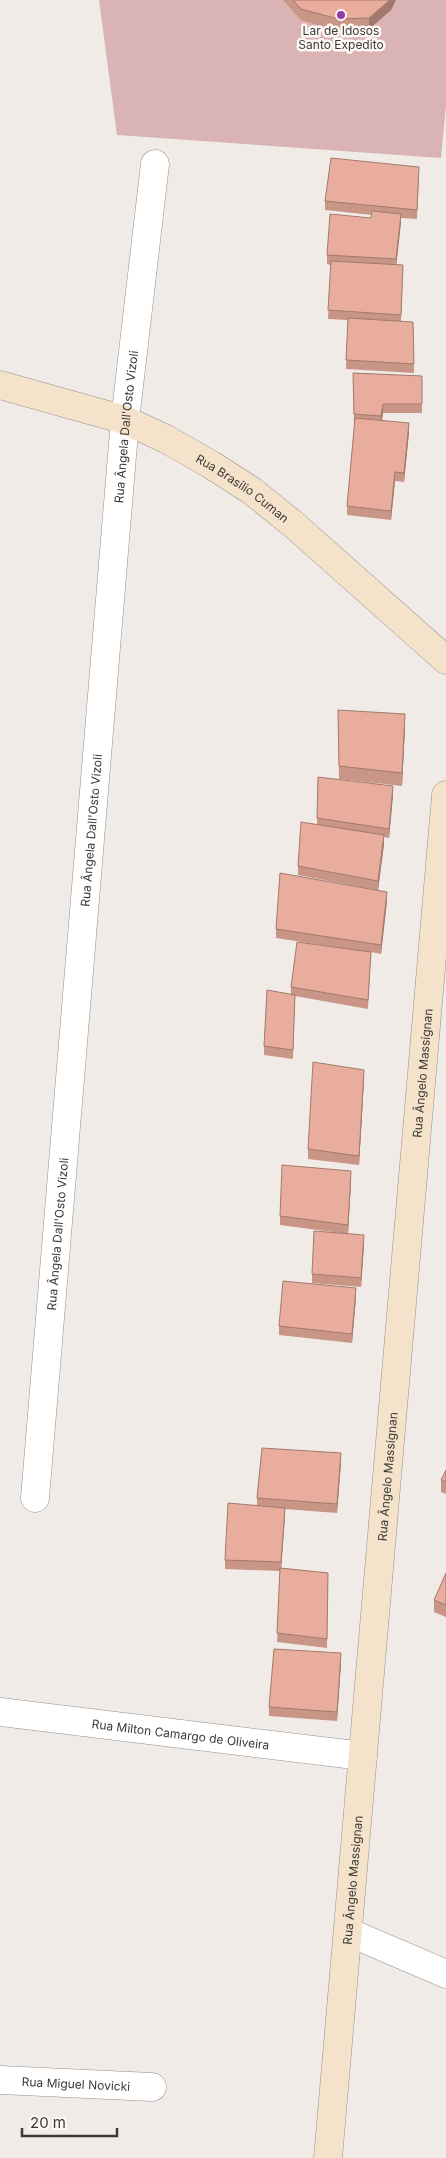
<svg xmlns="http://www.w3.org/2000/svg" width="446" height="2158" viewBox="0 0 446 2158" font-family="Inter,sans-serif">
  <rect width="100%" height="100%" fill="#f1ebe8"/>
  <path fill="#dab3b4" d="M 99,0 L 446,0 L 446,106 L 441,158 L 117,135 Z"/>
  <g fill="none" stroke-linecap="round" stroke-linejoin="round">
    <g stroke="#95908d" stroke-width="29">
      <g id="street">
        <path id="s1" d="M 35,1498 L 125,420 L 155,164"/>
        <path id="s2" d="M 0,1712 L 363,1756"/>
        <path d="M 348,1932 L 446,1974"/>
        <path id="s3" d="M 0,2080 L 152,2087"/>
      </g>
    </g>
    <g stroke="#95908d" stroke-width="29">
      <g id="secondary">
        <path id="s4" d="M 0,385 L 125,420 L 166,439 L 210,464 L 252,491 L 293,524 L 446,660"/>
        <path id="s5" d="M 328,2158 L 446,795"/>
      </g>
    </g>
    <use href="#street" stroke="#fff" stroke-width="28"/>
    <use href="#secondary" stroke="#f4e3ca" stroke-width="28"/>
  </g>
  <path fill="#c89586" d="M 283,0 L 396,0 L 391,10 L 369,29 L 338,31 L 301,20 Z
    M 419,176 L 417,219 L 401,218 L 396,265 L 403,265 L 401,322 L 413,322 L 414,373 L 346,369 L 348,320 L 328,319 L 331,265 L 327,264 L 327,255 L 371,218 L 372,215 L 325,210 L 325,201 Z
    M 353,373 L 422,376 L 422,413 L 383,413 L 382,421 L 409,432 L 404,482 L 395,481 L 391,520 L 347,515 L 347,506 L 355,424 L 354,424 Z
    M 338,710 L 405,727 L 402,786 L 339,779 Z
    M 318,777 L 393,795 L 389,838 L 384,837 L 384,844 L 378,890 L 387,901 L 381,954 L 371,952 L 368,1009 L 295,996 L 293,1059 L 264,1055 L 264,1046 L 291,995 L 291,987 L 335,947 L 276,938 L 276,929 L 377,890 L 298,875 L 298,866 L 317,825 Z
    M 364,1079 L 359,1165 L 308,1159 L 308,1149 Z
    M 351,1180 L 348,1234 L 280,1225 L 280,1216 Z
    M 364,1244 L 361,1287 L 312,1283 L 312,1274 Z
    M 356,1297 L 352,1343 L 279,1335 L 279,1326 Z
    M 341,1462 L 337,1513 L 285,1509 L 281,1568 L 328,1573 L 327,1648 L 277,1642 L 280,1571 L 225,1569 L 225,1560 L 257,1505 L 257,1498 Z
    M 446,1470 L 446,1494 L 441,1492 L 441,1480 Z
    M 446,1573 L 446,1617 L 434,1612 L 434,1600 Z
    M 341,1662 L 337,1721 L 269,1716 L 269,1707 Z"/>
  <path fill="#a2796d" d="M 390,0 L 396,0 L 391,10 L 369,29 L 369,18 Z
    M 401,214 L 401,223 L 396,268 L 396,259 Z
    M 383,404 L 383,413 L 381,425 L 381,416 Z
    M 409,423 L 409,432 L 404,482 L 404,473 Z
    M 395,472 L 395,481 L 391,520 L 391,511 Z
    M 405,714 L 405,727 L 402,786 L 402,773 Z
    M 393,786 L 393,795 L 389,838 L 389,829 Z
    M 384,835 L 384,844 L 378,890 L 378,881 Z
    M 387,892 L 387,901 L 381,954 L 381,945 Z
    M 364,1070 L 364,1079 L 359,1165 L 359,1156 Z
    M 351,1171 L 351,1180 L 348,1234 L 348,1225 Z
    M 364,1235 L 364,1244 L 361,1287 L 361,1278 Z
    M 356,1288 L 356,1297 L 352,1343 L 352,1334 Z
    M 341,1453 L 341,1462 L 337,1513 L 337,1504 Z
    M 285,1508 L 285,1517 L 281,1571 L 281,1562 Z
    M 341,1653 L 341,1662 L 337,1721 L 337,1712 Z"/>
  <path fill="#e8ad9c" stroke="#a2796d" d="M 293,0 L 390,0 L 369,18 L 338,19 L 301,9 Z
    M 331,158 L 419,167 L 417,210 L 325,201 Z
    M 372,211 L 401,214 L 396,259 L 327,255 L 330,214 L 371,218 Z
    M 331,261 L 403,265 L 401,315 L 328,310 Z
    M 348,318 L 413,322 L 414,364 L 346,360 Z
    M 353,373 L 422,376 L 422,404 L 383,404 L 381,416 L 354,414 Z
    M 355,418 L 409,423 L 404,473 L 395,472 L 391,511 L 347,506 Z
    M 338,710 L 405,714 L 402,773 L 339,766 Z
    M 318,777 L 393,786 L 389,829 L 317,818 Z
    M 301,822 L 384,835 L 378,881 L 298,866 Z
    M 280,873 L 387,892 L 381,945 L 276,929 Z
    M 297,942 L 371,952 L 368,1000 L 291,987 Z
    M 267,990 L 295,995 L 293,1050 L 264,1046 Z
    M 313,1062 L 364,1070 L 359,1156 L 308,1149 Z
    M 282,1165 L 351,1171 L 348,1225 L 280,1216 Z
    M 314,1231 L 364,1235 L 361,1278 L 312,1274 Z
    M 283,1281 L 356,1288 L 352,1334 L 279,1326 Z
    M 262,1448 L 341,1453 L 337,1504 L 257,1498 Z
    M 446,1470 L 446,1482 L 441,1480 Z
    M 228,1503 L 285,1508 L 281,1562 L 225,1560 Z
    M 280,1568 L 328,1573 L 327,1639 L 277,1633 Z
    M 446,1573 L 446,1605 L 434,1600 Z
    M 274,1649 L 341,1653 L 337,1712 L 269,1707 Z"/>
  <circle fill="#933aa7" stroke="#fef9f5" stroke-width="2" cx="341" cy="15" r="5"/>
  <g text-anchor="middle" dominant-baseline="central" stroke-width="5" stroke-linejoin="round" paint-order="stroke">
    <g font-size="12" fill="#3c3a39" stroke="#fef9f5">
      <text x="341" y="30">Lar de Idosos<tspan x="341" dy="14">Santo Expedito</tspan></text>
    </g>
    <g font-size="12" fill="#3c3a39" stroke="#fef9f5">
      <text stroke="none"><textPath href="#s1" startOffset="1075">Rua Ângela Dall'Osto Vizoli</textPath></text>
      <text stroke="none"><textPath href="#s4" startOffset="266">Rua Brasílio Cuman</textPath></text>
      <text stroke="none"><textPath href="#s1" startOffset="670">Rua Ângela Dall'Osto Vizoli</textPath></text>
      <text stroke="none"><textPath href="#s5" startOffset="1089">Rua Ângelo Massignan</textPath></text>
      <text stroke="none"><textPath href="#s1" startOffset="265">Rua Ângela Dall'Osto Vizoli</textPath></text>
      <text stroke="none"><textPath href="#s5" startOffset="684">Rua Ângelo Massignan</textPath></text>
      <text stroke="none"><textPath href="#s2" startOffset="182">Rua Milton Camargo de Oliveira</textPath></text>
      <text stroke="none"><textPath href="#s5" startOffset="279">Rua Ângelo Massignan</textPath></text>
      <text stroke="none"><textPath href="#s3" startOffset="76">Rua Miguel Novicki</textPath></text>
    </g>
  </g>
  <path d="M22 2128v8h95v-8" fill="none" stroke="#3c3a39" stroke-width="2.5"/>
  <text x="30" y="2128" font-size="15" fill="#3c3a39" stroke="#fef9f5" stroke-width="4" paint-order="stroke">20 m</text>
</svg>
